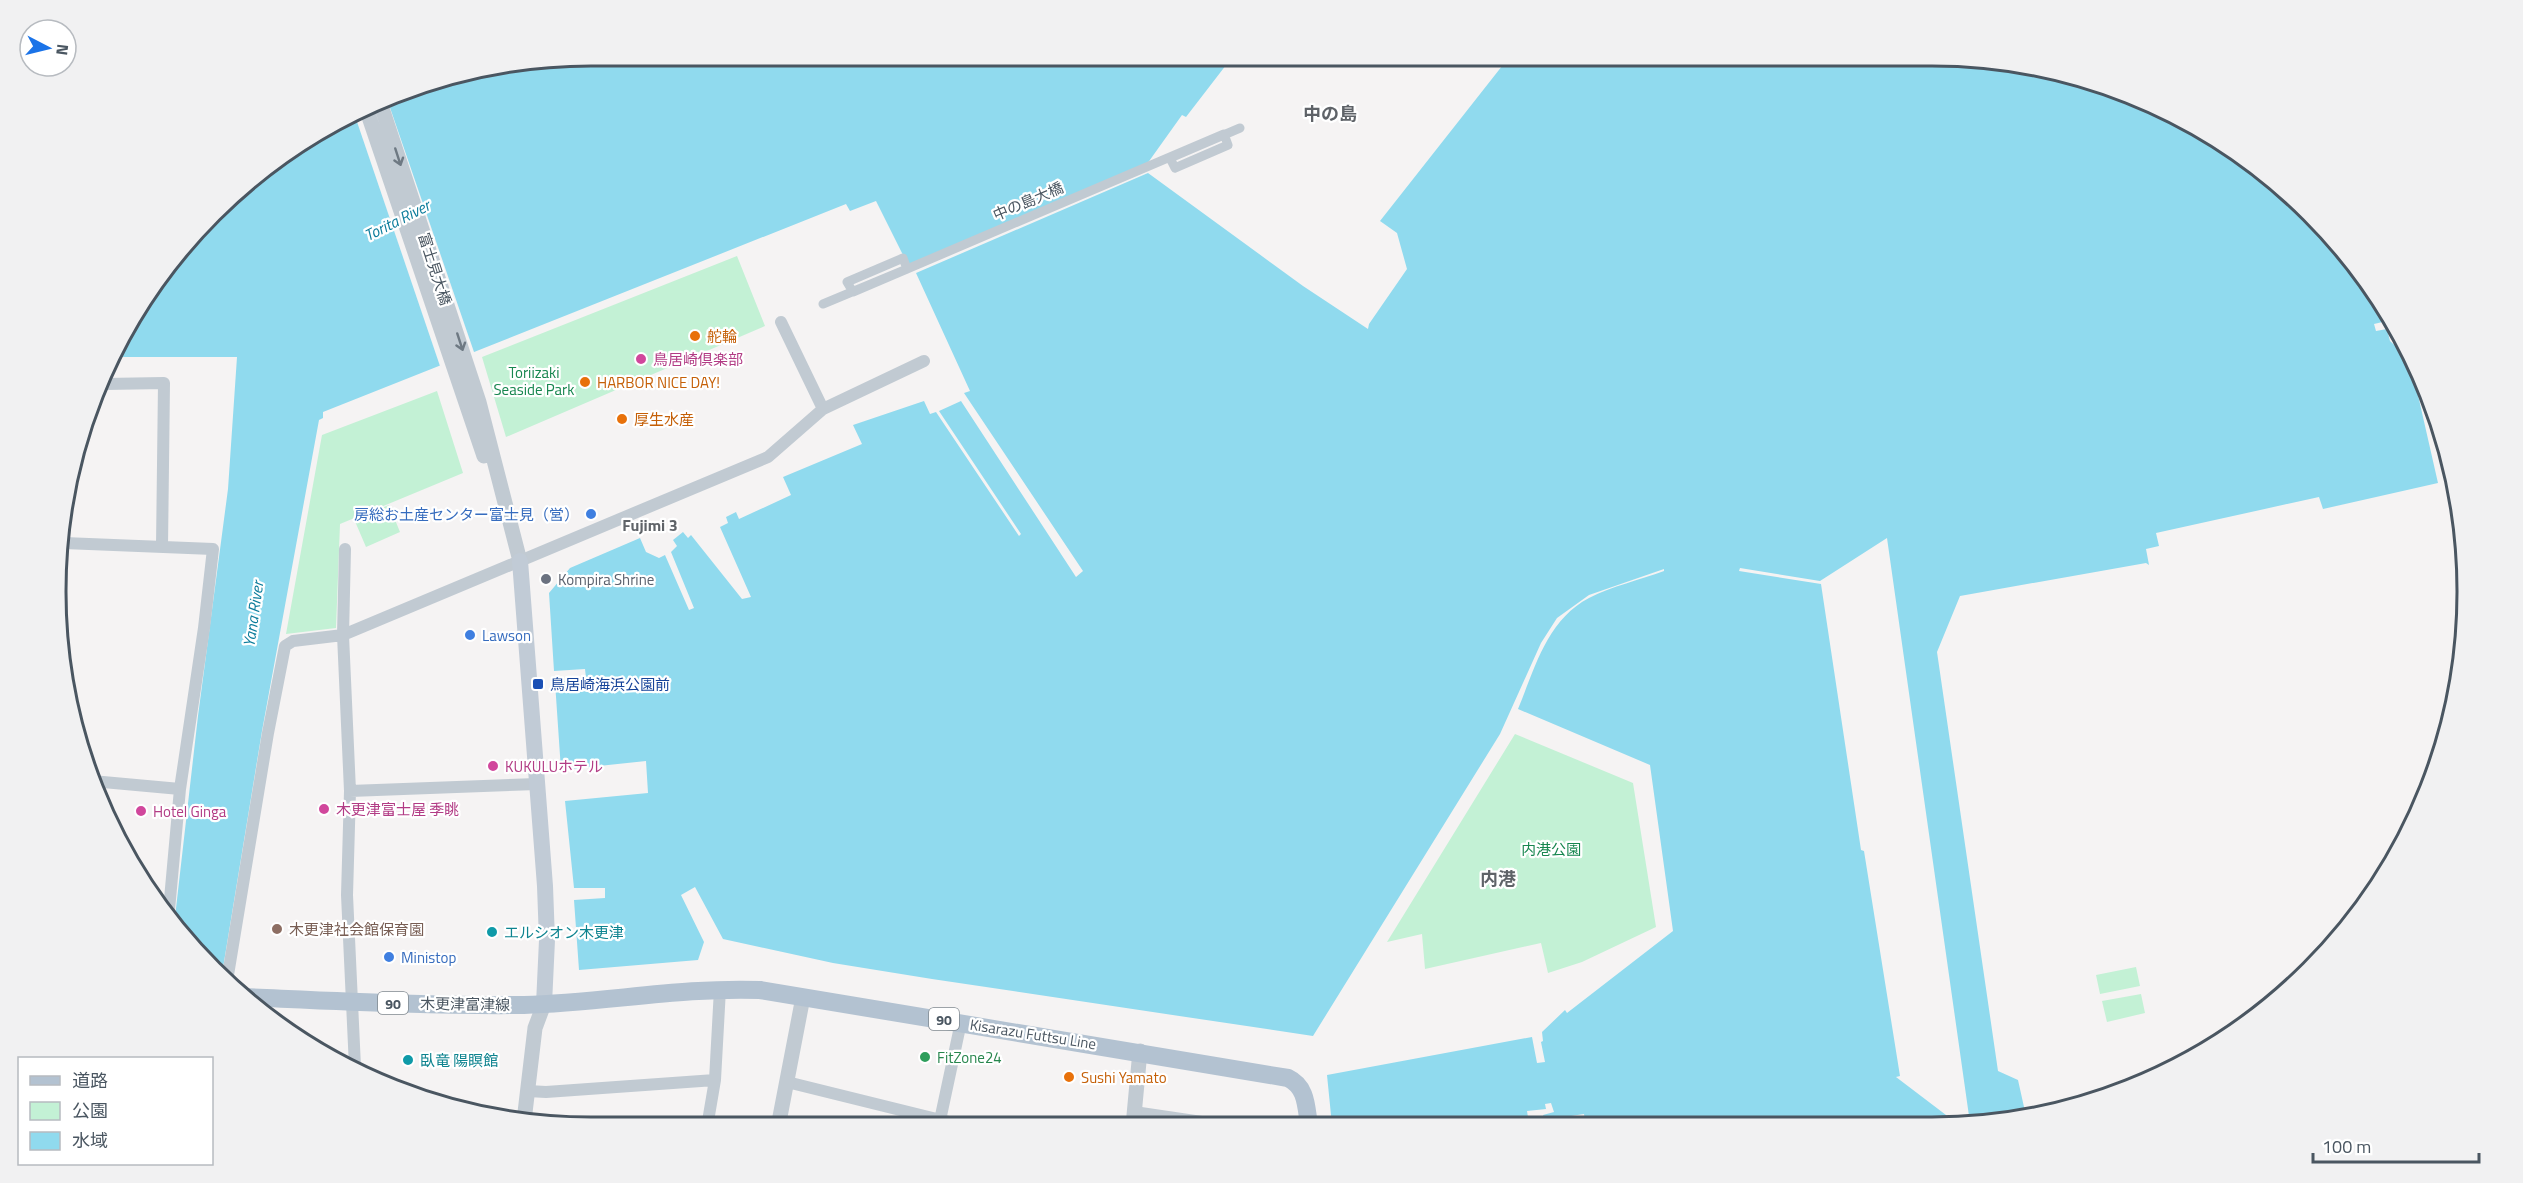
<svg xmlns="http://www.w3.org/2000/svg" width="2523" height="1183" viewBox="0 0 2523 1183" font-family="'Titillium Web','Noto Sans JP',sans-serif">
  <rect width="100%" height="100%" fill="#f5f3f3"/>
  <path fill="#c3f1d5" d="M 737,256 L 765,326 L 506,437 L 482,357 Z
    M 437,391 L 463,473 L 340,524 L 336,628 L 286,634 L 322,435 Z
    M 389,505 L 400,532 L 366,547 L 354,519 Z
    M 1515,734 L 1633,783 L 1656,927 L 1582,962 L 1548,973 L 1541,943 L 1425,969 L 1422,934 L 1387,942 Z
    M 2136,967 L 2140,986 L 2100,994 L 2096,975 Z
    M 2141,994 L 2145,1013 L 2107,1022 L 2102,1001 Z"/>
  <path fill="#90daee" d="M 592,56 L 1233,56 L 1186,117 L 1182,115 L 1147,164 L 908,265 L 876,201 L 850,211 L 846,204 L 323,412 L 323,418 L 319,420 L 262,731 L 222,974 L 175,917 L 198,716 L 228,489 L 237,357 L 115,357 L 127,323 L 238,188 L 324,127 L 419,84 Z
    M 1505,56 L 1932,56 L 2036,66 L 2136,96 L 2229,146 L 2310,212 L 2370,285 L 2371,290 L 2377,293 L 2391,320 L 2374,324 L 2376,331 L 2387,329 L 2390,341 L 2410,360 L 2438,483 L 2323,509 L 2319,497 L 2156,533 L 2159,546 L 2146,549 L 2149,565 L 2146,563 L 1960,596 L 1937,652 L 1998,1071 L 2018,1080 L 2026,1116 L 2002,1123 L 1970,1123 L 1887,538 L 1820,581 L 1740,568 L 1739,571 L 1821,584 L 1861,850 L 1864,851 L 1900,1076 L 1896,1077 L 1946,1115 L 1947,1123 L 1617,1124 L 1616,1117 L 1585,1120 L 1584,1114 L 1545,1120 L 1543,1115 L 1554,1112 L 1551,1103 L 1545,1104 L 1546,1109 L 1527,1111 L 1529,1124 L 1332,1125 L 1327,1075 L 1532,1037 L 1537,1063 L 1545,1062 L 1541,1042 L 1543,1041 L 1542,1032 L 1565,1010 L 1567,1013 L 1673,931 L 1650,765 L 1518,709 C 1535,668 1547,620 1589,598 C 1612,586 1640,580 1664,571 L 1664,569 L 1589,595 L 1557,618 L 1541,643 L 1500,734 L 1313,1036 L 932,979 L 833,963 L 723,939 L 695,887 L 681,895 L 704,942 L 698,960 L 579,970 L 574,900 L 605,898 L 605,888 L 574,888 L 565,801 L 648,793 L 646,761 L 561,770 L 555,682 L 586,678 L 585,669 L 554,671 L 549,593 L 570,568 L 640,538 L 646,552 L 659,558 L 665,555 L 689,610 L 694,608 L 671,552 L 677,546 L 673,540 L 683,532 L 688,538 L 691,535 L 742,599 L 751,597 L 720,527 L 728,523 L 726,517 L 736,512 L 739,519 L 791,495 L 783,477 L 862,444 L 853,425 L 924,401 L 930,414 L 936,412 L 1019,536 L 1021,534 L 939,411 L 961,401 L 1076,577 L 1083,571 L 964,393 L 970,391 L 916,273 L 1148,173 L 1303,286 L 1368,329 L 1369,324 L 1407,269 L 1397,233 L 1380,221 L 1506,61 Z"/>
  <path fill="#f5f3f3" d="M 387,99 L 475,355 L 441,369 L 354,113 Z"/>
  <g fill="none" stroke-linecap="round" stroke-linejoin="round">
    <path stroke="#c1cad2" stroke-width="9" d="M 823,304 L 907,269 L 903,258 L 847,282 L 853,292 L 1224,134 L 1228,145 L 1175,168 L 1170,158 L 1240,128"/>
    <path stroke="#c1cad2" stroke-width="12" d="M 781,322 L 823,409
      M 105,384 L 164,383 L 162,547
      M 64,543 L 213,549 L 204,628 L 180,789 L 169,910
      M 345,549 L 343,635 L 350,791 L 347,895 L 355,1067
      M 92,781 L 180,789
      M 350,791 L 537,784
      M 227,981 L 268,733 L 285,646 L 293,641 L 343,635 L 768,457 L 823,409 L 924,361
      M 787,1082 L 965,1126
      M 528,1091 L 546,1092 L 715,1080
      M 1134,1112 L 1222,1125
      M 939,1125 L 961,1022
      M 707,1127 L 715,1080 L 720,989"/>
    <path stroke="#c1cad2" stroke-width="15" d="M 380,102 L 479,402 L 520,561
      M 366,108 L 484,456
      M 524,1121 L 535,1028 L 544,1004
      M 1133,1126 L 1140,1051
      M 778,1127 L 803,997"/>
    <path stroke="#c1cbd6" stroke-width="16" d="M 520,561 L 545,886 L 547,940 L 544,1004"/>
    <path stroke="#b3c2d1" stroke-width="18" d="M 242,997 C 336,1001 431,1006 524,1005 C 603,1003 681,987 760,990 L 1288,1078 C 1307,1087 1306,1107 1309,1125"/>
  </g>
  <defs><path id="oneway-shaft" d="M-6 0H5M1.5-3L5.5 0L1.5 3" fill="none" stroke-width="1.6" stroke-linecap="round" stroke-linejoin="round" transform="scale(1.5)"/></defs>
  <g stroke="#6e7983">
    <use href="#oneway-shaft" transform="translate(398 157) rotate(72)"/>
    <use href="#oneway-shaft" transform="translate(460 342) rotate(72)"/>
  </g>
  <g fill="#e8710a" stroke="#fff" stroke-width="2">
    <circle cx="695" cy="336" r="6"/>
    <circle cx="585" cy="382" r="6"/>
    <circle cx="622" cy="419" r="6"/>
    <circle cx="1069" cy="1077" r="6"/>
  </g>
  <g fill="#d1479c" stroke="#fff" stroke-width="2">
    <circle cx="641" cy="359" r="6"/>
    <circle cx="493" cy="766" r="6"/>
    <circle cx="324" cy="809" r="6"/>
    <circle cx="141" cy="811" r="6"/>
  </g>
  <g fill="#3f7fe0" stroke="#fff" stroke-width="2">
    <circle cx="591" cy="514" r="6"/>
    <circle cx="470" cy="635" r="6"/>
    <circle cx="389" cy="957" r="6"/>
  </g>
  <circle fill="#6b7280" stroke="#fff" stroke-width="2" cx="546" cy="579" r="6"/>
  <rect fill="#1a4fb4" stroke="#fff" stroke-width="2" x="532" y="678" width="12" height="12" rx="3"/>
  <circle fill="#8d6e63" stroke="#fff" stroke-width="2" cx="277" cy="929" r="6"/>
  <g fill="#0f9aa8" stroke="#fff" stroke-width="2">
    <circle cx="492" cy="932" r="6"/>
    <circle cx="408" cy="1060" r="6"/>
  </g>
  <circle fill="#2e9e5b" stroke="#fff" stroke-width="2" cx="925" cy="1057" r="6"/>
  <g text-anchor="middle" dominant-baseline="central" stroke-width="4.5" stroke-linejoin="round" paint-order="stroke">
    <g fill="#fff" stroke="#808990" stroke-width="1.5">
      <rect x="378" y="992" width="30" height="22" rx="4.5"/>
      <rect x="929" y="1008" width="30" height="22" rx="4.5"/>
    </g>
    <g font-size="14" font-weight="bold" fill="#4a5661">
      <text x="393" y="1003">90</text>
      <text x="944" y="1019">90</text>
    </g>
    <g font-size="15" fill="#4a5661" stroke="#fff">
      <text transform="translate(1028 201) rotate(-23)">中の島大橋</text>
      <text transform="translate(435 269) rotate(72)">富士見大橋</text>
      <text transform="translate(465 1004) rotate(1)">木更津富津線</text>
      <text transform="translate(1033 1034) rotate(9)">Kisarazu Futtsu Line</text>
    </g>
    <g font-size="15" fill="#c56008" stroke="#fff" text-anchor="start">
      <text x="707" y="336">舵輪</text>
      <text x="597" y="382">HARBOR NICE DAY!</text>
      <text x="634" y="419">厚生水産</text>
      <text x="1081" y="1077">Sushi Yamato</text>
    </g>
    <g font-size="15" fill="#b23c85" stroke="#fff" text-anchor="start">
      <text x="653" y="359">鳥居崎倶楽部</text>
      <text x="505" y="766">KUKULUホテル</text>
      <text x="336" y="809">木更津富士屋 季眺</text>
      <text x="153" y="811">Hotel Ginga</text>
    </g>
    <g font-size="15" fill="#17864f" stroke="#fff">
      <text x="534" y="372">Toriizaki<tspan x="534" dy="17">Seaside Park</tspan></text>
      <text x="1551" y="849">内港公園</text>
    </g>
    <g font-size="15" fill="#366cbe" stroke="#fff" text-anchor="start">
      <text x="579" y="514" text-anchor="end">房総お土産センター富士見（営）</text>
      <text x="482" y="635">Lawson</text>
      <text x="401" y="957">Ministop</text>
    </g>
    <g font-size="15" fill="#5b616d" stroke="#fff" text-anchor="start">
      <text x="558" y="579">Kompira Shrine</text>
    </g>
    <g font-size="15" fill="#164399" stroke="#fff" text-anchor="start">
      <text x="550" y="684">鳥居崎海浜公園前</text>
    </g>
    <g font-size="15" fill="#785e54" stroke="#fff" text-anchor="start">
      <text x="289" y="929">木更津社会館保育園</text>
    </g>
    <g font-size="15" fill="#0d838f" stroke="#fff" text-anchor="start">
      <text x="504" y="932">エルシオン木更津</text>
      <text x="420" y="1060">臥竜 陽瞑館</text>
    </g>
    <g font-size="15" fill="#27864d" stroke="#fff" text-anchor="start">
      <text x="937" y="1057">FitZone24</text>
    </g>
    <g font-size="16" font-style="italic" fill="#0c7c9b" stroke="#fff">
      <text transform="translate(397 220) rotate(-27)">Torita River</text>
      <text transform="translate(253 614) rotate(-82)">Yana River</text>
    </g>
    <g font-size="16" font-weight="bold" fill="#5f6368" stroke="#fff">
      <text x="650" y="525">Fujimi 3</text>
    </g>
    <g font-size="18" font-weight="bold" fill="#5f6368" stroke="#fff">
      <text x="1330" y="113">中の島</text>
      <text x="1498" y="878">内港</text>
    </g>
  </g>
  <path d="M0 0H2523V1183H0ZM591 66H1932A525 525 0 0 1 2457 591V592A525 525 0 0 1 1932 1117H591A525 525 0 0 1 66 592V591A525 525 0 0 1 591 66Z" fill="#f1f1f2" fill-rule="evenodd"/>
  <path fill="none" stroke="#4a5661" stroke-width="3" d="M591 66H1932A525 525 0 0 1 2457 591V592A525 525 0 0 1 1932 1117H591A525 525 0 0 1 66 592V591A525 525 0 0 1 591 66Z"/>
  <rect x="18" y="1057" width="195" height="108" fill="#ffffff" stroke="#b7bbc0" stroke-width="1.5"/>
  <rect x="30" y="1076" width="30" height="9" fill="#b3c2d1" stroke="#b7bbc0" stroke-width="1.5"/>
  <text x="72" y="1087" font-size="18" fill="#4a5661">道路</text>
  <rect x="30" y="1102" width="30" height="18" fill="#c3f1d5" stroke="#b7bbc0" stroke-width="1.5"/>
  <text x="72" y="1117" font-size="18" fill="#4a5661">公園</text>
  <rect x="30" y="1132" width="30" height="18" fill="#90daee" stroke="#b7bbc0" stroke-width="1.5"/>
  <text x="72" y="1147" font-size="18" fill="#4a5661">水域</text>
  <g transform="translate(48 48) rotate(97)"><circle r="28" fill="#ffffff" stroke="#b7bbc0" stroke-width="1.5"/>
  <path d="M0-4.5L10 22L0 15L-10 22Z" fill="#1a73e8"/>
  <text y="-9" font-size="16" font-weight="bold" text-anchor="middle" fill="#4a5661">N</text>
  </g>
  <path d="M2313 1153v9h166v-9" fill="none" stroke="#4a5661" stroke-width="3"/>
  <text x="2322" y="1153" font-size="18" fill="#4a5661" stroke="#ffffff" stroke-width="4.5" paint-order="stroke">100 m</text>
</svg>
